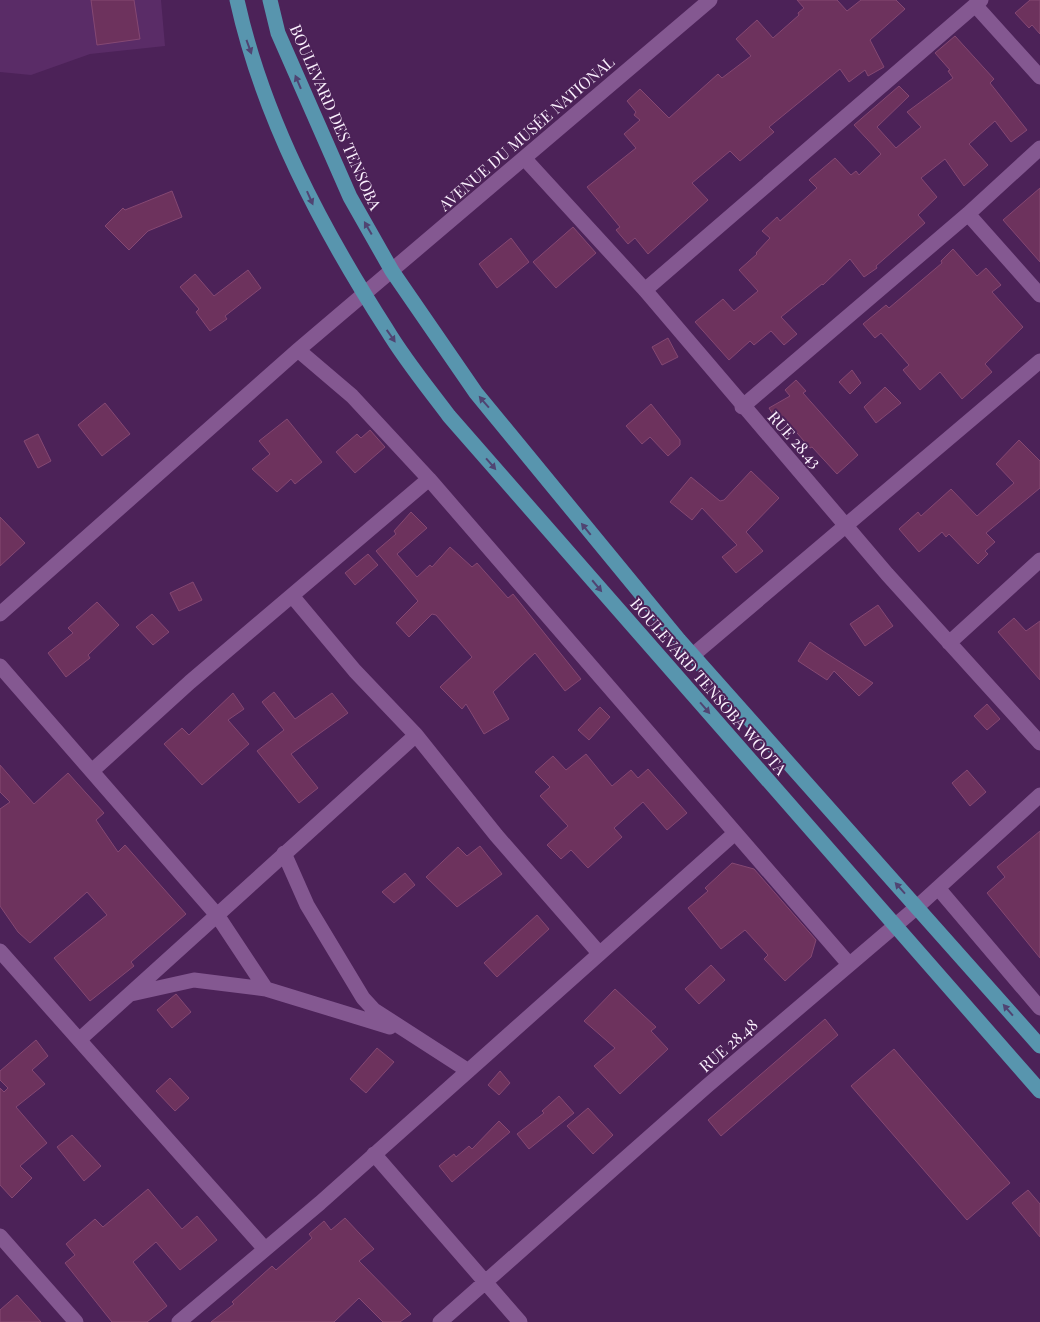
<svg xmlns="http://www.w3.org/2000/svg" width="1040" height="1322" viewBox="0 0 1040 1322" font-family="'Playfair Display',serif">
  <rect width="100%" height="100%" fill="#4c2258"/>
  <path fill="#5a2c67" d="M 0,0 L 161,0 L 165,46 L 90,54 L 31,75 L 0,72 Z"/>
  <path fill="#6d325d" stroke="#854873" d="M 91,0 L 134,0 L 140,39 L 97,45 Z
    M 797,0 L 837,0 L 847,11 L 861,0 L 896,0 L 905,9 L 870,40 L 884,67 L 868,76 L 865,70 L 849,82 L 840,69 L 769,127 L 774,132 L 740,161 L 730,151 L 692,183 L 708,200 L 648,254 L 635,238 L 628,244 L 616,230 L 620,227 L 587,187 L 636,148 L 624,134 L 640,120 L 634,115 L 636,112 L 627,101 L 640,89 L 669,118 L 718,74 L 722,78 L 751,56 L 736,39 L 757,20 L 773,38 L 799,15 L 798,13 L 804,8 Z
    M 1030,0 L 1040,0 L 1040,34 L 1032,25 L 1029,28 L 1015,13 Z
    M 955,36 L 994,79 L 990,83 L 1027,130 L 1011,142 L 995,121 L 969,144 L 988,165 L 964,186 L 945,159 L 921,178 L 937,197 L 918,215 L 925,223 L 876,266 L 877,268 L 864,277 L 850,259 L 823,285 L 822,284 L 781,317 L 797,334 L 784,345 L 771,331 L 754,345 L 750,341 L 729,360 L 695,322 L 723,299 L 734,311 L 758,291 L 739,270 L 757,254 L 756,253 L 770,238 L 762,231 L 777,217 L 780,221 L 817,188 L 809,180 L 835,158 L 851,175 L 856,171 L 859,175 L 881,154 L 854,125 L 899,86 L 909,96 L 877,127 L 896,148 L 921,127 L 907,112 L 953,78 L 948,71 L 950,70 L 935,53 Z
    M 1040,188 L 1040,262 L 1003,220 Z
    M 172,191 L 182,217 L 148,231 L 129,250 L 105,226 L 123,208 L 125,210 Z
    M 573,227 L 596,253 L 556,288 L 533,262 Z
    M 511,238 L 529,262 L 497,288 L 479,264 Z
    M 953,249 L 977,276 L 986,268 L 1001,285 L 992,292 L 1023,327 L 985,364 L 992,372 L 962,399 L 940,372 L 920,390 L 903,370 L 909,365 L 881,333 L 875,338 L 863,324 L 886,305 L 889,308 L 942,263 L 941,261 Z
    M 248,270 L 261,288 L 225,316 L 227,319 L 210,331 L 196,312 L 199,309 L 180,287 L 195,274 L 214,296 Z
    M 668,338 L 678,357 L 662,365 L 652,347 Z
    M 852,370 L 861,383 L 850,394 L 839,382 Z
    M 796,380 L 806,391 L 803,393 L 858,455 L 837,474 L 812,447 L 810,448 L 785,419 L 778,423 L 769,408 L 790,396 L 785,390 Z
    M 885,387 L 901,403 L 876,423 L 864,407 Z
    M 105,403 L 130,434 L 102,456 L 78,425 Z
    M 651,404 L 680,440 L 680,445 L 668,456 L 650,437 L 642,444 L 626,426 Z
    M 287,419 L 322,462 L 295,484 L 291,479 L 277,492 L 252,469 L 270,454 L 259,441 Z
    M 370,430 L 385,447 L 355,473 L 336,452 L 357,434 L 361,438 Z
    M 38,434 L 51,461 L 38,468 L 24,441 Z
    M 1019,440 L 1040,461 L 1040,488 L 986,533 L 995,542 L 985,551 L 988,554 L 978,564 L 949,534 L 946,537 L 942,532 L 919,552 L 899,529 L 918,512 L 921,516 L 951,489 L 977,516 L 1014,483 L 996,464 Z
    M 751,471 L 779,498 L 746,532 L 763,551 L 736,573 L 722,557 L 737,545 L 702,508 L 692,520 L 670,502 L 691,477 L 720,501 L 724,500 Z
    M 411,512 L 427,528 L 397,554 L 417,577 L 430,565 L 432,567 L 450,547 L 472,567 L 477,563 L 508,598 L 513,594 L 581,679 L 565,691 L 535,653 L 493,692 L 509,719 L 484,734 L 466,704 L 462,709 L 440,687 L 472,657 L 436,615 L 432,614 L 409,637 L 396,623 L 418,601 L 376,551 L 396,534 L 394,531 Z
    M 0,517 L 25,543 L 0,566 Z
    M 368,554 L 378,565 L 355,585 L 345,573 Z
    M 193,582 L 202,600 L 179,611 L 170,593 Z
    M 97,602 L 119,625 L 88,655 L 90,658 L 66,677 L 48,653 L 73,633 L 68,628 Z
    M 878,605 L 893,626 L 865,646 L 850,624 Z
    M 152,614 L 169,632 L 153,645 L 136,627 Z
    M 1014,618 L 1026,631 L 1040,621 L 1040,680 L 998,632 Z
    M 810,642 L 823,651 L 873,683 L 859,696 L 834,671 L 827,680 L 798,661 Z
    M 274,692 L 295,719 L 332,693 L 348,713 L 291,754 L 318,788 L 299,803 L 257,751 L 284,730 L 262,702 Z
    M 233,693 L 244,709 L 228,720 L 249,744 L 202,785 L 164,744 L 182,728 L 189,735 Z
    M 987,704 L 1000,719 L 987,730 L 974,716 Z
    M 600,707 L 610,717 L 589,740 L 578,730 Z
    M 586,754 L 612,786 L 631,770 L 638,778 L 648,769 L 687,813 L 667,830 L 643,802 L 614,828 L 622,837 L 588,868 L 571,850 L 561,859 L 547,845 L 568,826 L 540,796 L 550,787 L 535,772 L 553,756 L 566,770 Z
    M 0,765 L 34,804 L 68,773 L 104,813 L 96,820 L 118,852 L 125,845 L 186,914 L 131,962 L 134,966 L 90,1001 L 54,958 L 107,915 L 87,892 L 30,943 L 18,932 L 0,906 L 0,809 L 10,802 L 0,792 Z
    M 967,770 L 986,792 L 970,806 L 952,783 Z
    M 1040,831 L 1040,958 L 987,893 L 1005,877 L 997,867 Z
    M 480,846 L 502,874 L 457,907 L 426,877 L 458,847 L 467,856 Z
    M 732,863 L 754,869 L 816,940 L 811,957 L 785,981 L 764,959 L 768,955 L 745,930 L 721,949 L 688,908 L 708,891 L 705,888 Z
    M 405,873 L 415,885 L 394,903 L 382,892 Z
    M 537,915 L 549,929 L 497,977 L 484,963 Z
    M 711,965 L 725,980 L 699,1004 L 685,989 Z
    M 615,989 L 656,1027 L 651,1031 L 668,1049 L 620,1094 L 594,1066 L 615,1048 L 584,1021 Z
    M 176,994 L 191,1012 L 172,1028 L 157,1010 Z
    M 825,1019 L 838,1035 L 721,1136 L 708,1120 Z
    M 36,1040 L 48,1056 L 32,1070 L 45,1084 L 16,1107 L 47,1143 L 20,1166 L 32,1178 L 12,1198 L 0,1185 L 0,1088 L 4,1092 L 8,1088 L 0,1080 L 0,1071 Z
    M 377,1048 L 394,1062 L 366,1093 L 350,1079 Z
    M 894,1049 L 1010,1183 L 967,1220 L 851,1086 Z
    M 500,1071 L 510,1083 L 499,1095 L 488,1085 Z
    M 170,1078 L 189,1098 L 175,1111 L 156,1091 Z
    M 559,1096 L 574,1113 L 529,1149 L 517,1134 L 544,1113 L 542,1111 Z
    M 588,1108 L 613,1135 L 593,1154 L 567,1126 Z
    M 499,1121 L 510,1132 L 452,1182 L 439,1166 L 454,1154 L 456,1157 L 469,1146 L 472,1149 Z
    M 72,1135 L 101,1166 L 84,1181 L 57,1147 Z
    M 148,1189 L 182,1229 L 197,1216 L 217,1240 L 180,1270 L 156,1242 L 133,1262 L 167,1306 L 147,1322 L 112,1322 L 65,1263 L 75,1255 L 66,1244 L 95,1219 L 103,1227 Z
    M 1028,1190 L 1040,1204 L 1040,1237 L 1012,1203 Z
    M 345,1218 L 374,1249 L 359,1261 L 411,1314 L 400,1322 L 383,1322 L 359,1298 L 334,1322 L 211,1322 L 234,1304 L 232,1302 L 272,1266 L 276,1270 L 312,1238 L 309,1234 L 324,1221 L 331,1230 Z
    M 17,1295 L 41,1322 L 0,1322 L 0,1310 Z"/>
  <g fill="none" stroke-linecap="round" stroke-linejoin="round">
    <path stroke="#845891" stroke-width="15" d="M 975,5 L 1040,77
      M 524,158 L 645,290 L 887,574 L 1040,743
      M 968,214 L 1040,295
      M 645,290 L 981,0
      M 298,350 L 352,396 L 429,479
      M 742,407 L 968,214 L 1040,148
      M 293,597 L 355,671 L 416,735 L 496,835 L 599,953
      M 0,614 L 298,350 L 710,0
      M 949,643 L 1040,560
      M 693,655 L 1040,361
      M 0,666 L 217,915 L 266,989
      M 92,771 L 190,682 L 429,479 L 848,963
      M 284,853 L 307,905 L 363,998 L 374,1010 L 467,1070
      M 938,888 L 1040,1008
      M 0,951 L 265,1249
      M 131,994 L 194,980 L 266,989 L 390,1027
      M 79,1040 L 416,735
      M 374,1154 L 520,1322
      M 0,1236 L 76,1322
      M 179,1322 L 320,1203 L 735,833
      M 440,1322 L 707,1086 L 917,907 L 1040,795"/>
    <path stroke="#5895ae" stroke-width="15" d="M 237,0 C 263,118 322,229 387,330 C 405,360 428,388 449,416 L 1040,1091
      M 270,0 L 278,33 L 350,197 L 392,271 L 476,393 L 679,640 L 1040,1046"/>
  </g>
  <defs><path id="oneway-solid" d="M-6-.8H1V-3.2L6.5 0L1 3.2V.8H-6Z" transform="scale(1.25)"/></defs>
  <g fill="#504472">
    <use href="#oneway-solid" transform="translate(249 47) rotate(70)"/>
    <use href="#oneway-solid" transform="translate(298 82) rotate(-113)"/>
    <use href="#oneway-solid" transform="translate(310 198) rotate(66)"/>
    <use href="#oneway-solid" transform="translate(368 228) rotate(-120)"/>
    <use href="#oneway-solid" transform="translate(391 336) rotate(55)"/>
    <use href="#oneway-solid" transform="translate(484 402) rotate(-131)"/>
    <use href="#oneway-solid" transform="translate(491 464) rotate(49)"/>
    <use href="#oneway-solid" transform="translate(586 529) rotate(-129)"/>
    <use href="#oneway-solid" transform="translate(597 586) rotate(50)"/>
    <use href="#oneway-solid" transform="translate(705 708) rotate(49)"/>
    <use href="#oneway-solid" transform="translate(900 888) rotate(-132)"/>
    <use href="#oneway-solid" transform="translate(1008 1010) rotate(-131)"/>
  </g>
  <g text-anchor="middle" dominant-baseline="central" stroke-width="4" stroke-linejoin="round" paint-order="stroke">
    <g font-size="16" fill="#fbf1fe" stroke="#4c2258">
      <text transform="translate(336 117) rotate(66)">BOULEVARD DES TENSOBA</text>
      <text transform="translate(526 133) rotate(-41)">AVENUE DU MUSÉE NATIONAL</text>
      <text transform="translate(795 439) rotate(48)">RUE 28.43</text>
      <text transform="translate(709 686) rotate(49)">BOULEVARD TENSOBA WOOTA</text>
      <text transform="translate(728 1045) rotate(-41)">RUE 28.48</text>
    </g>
  </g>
</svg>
